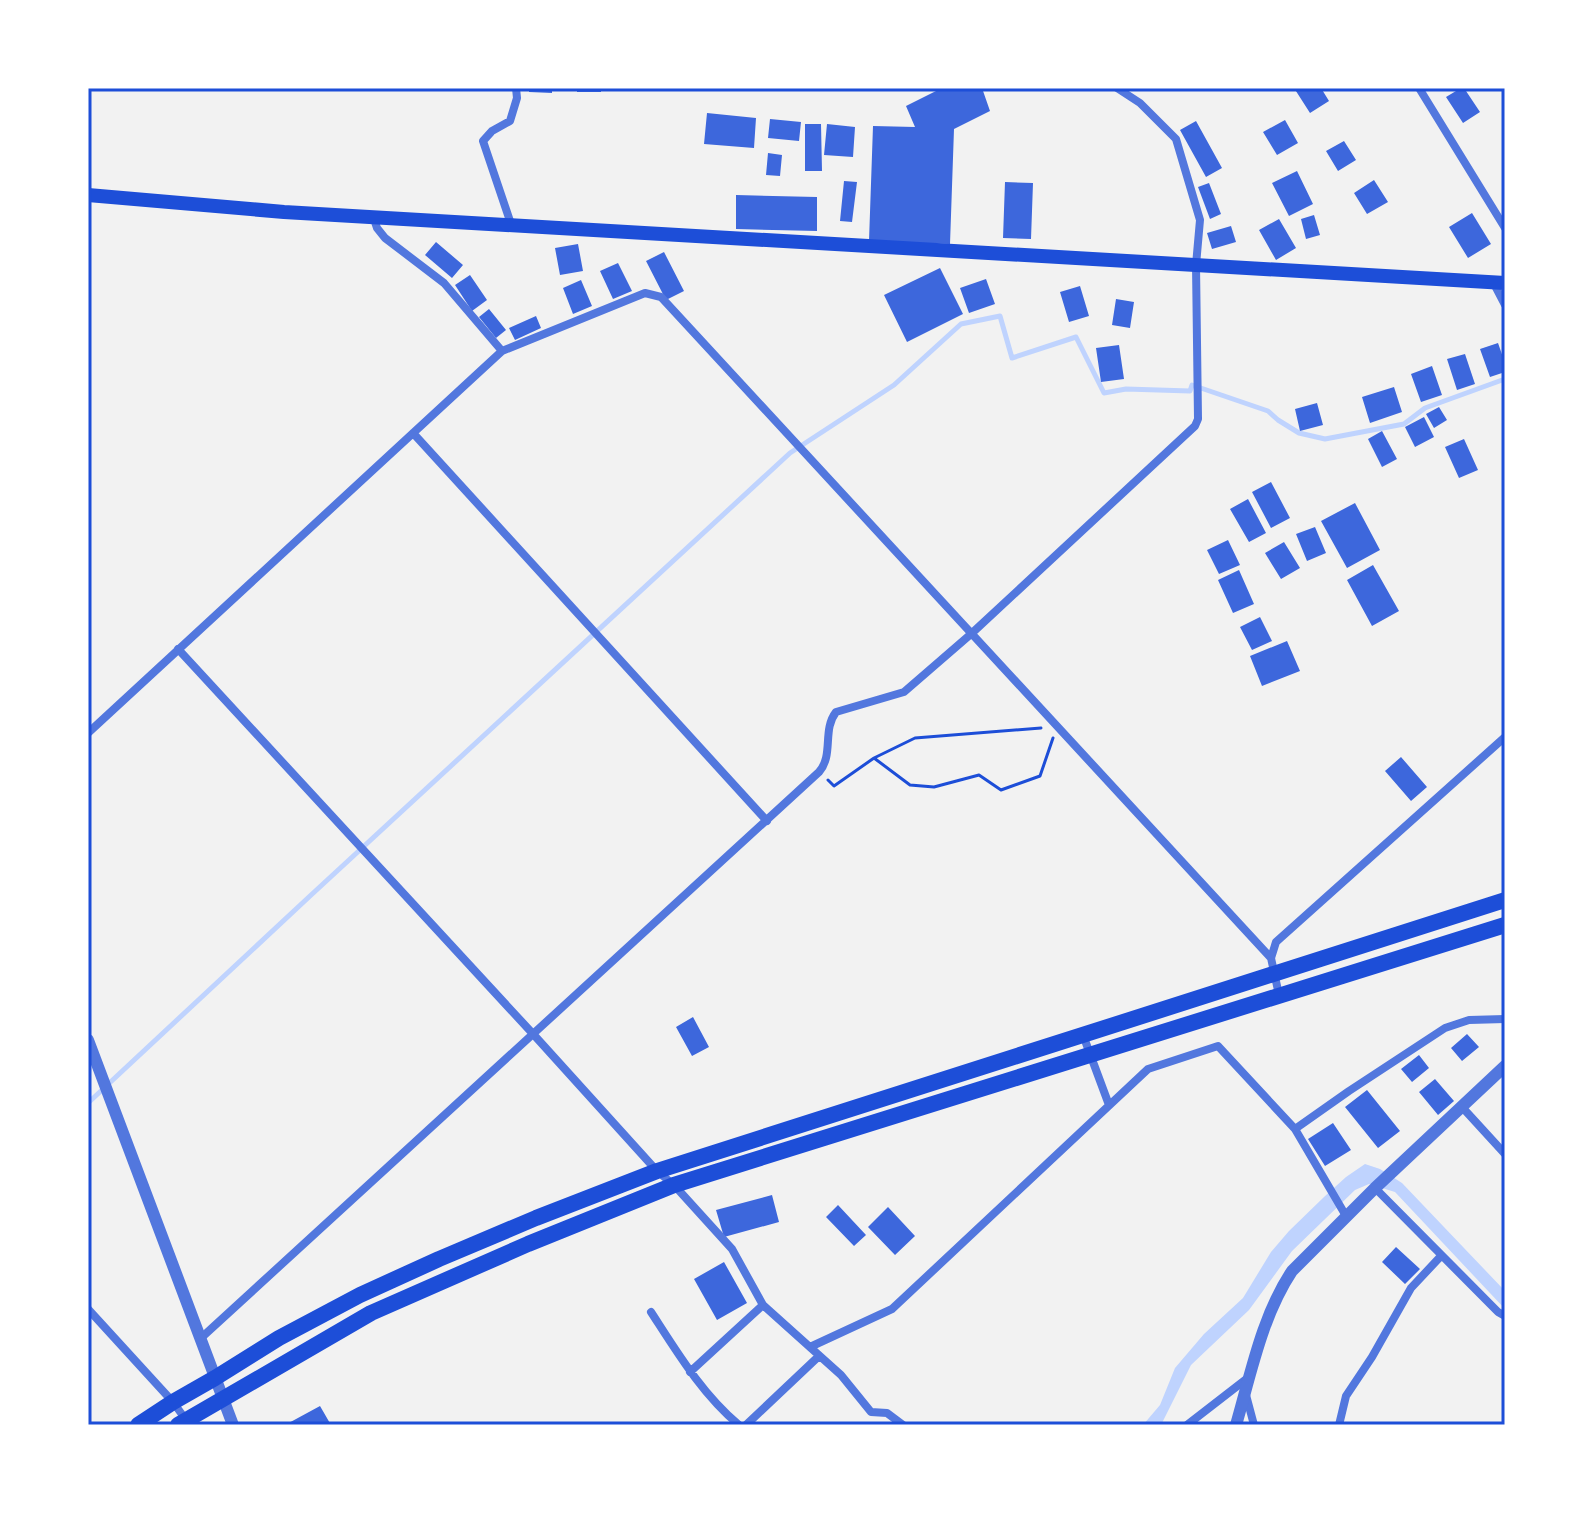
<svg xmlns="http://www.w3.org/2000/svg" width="1593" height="1513" viewBox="0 0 1593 1513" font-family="'Titillium Web',sans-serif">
  <rect width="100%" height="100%" fill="#f2f2f2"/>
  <path fill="#bfd3fe" d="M 1365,1164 L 1380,1169 L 1402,1183 L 1505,1291 L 1505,1309 L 1395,1192 L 1369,1184 L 1355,1190 L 1292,1251 L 1249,1310 L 1191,1365 L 1161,1425 L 1143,1425 L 1160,1405 L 1175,1368 L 1204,1334 L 1243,1298 L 1271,1252 L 1289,1231 L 1324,1197 L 1346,1177 Z"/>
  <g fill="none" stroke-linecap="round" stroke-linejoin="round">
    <path stroke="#bfd3fe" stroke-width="5" d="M 88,1103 L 310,896 L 790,453 L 894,385 L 961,324 L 1000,316 L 1012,358 L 1076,337 L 1104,393 L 1126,389 L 1190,391 L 1192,385 L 1268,411 L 1278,420 L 1299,433 L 1325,439 L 1404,424 L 1425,408 L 1505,379"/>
  </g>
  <path fill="#3d67dc" d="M 529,88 L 552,88 L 552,93 L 529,92 Z
    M 577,88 L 601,88 L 601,92 L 577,92 Z
    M 942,88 L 982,88 L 990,111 L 954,129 L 950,244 L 869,241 L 873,126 L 915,127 L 906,106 Z
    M 1294,88 L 1321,88 L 1329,101 L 1310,113 Z
    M 1461,88 L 1464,88 L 1480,112 L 1463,123 L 1446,97 Z
    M 707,113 L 756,118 L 754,148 L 704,144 Z
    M 770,119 L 801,122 L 799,141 L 768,138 Z
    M 1285,120 L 1298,143 L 1277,155 L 1263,132 Z
    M 1196,121 L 1222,168 L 1206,177 L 1180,130 Z
    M 805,124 L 821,124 L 822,171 L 805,171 Z
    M 827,124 L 855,127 L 853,157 L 824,155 Z
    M 1344,141 L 1356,160 L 1338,171 L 1326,151 Z
    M 768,153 L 782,155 L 780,176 L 766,175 Z
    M 1297,171 L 1313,204 L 1289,216 L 1272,183 Z
    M 1374,180 L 1388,202 L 1367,214 L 1354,193 Z
    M 844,181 L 857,182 L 852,222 L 840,221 Z
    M 1005,182 L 1033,183 L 1031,239 L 1003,238 Z
    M 1209,183 L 1221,214 L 1210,219 L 1198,187 Z
    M 736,195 L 817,197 L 817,231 L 736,229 Z
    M 1472,213 L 1491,244 L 1468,258 L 1449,227 Z
    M 1314,215 L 1320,235 L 1306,239 L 1301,219 Z
    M 1279,219 L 1296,248 L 1276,260 L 1259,230 Z
    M 1231,226 L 1236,242 L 1212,249 L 1207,233 Z
    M 436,242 L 463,265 L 452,278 L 425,255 Z
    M 578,244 L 583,271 L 560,275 L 555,248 Z
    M 664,252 L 684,291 L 666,300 L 646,261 Z
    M 618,263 L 632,291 L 613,299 L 600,271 Z
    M 940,268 L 963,314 L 907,342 L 884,295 Z
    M 470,275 L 487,300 L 472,311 L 455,285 Z
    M 986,279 L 995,304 L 969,313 L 960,288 Z
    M 581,280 L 592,306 L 573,314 L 563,288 Z
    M 1080,286 L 1089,316 L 1069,322 L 1060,292 Z
    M 1116,299 L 1134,302 L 1130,328 L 1112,325 Z
    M 489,309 L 506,330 L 496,338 L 479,317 Z
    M 536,316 L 541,328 L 515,340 L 509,328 Z
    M 1498,343 L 1505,363 L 1505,372 L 1490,377 L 1480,349 Z
    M 1119,345 L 1124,379 L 1101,382 L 1096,348 Z
    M 1465,354 L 1475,384 L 1457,390 L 1447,359 Z
    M 1432,366 L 1442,395 L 1421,402 L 1411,374 Z
    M 1394,387 L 1402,412 L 1370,423 L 1362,397 Z
    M 1317,403 L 1323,425 L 1300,431 L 1295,409 Z
    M 1439,407 L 1447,420 L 1434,428 L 1426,414 Z
    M 1424,417 L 1434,437 L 1415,447 L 1405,427 Z
    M 1382,431 L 1397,459 L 1382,467 L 1368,439 Z
    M 1464,439 L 1478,470 L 1459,478 L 1445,447 Z
    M 1271,482 L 1290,518 L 1271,528 L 1252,492 Z
    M 1248,499 L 1266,533 L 1249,542 L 1230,509 Z
    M 1355,503 L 1380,550 L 1347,568 L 1321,521 Z
    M 1315,527 L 1326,553 L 1307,561 L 1296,534 Z
    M 1228,540 L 1240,565 L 1219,574 L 1207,550 Z
    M 1284,542 L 1300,568 L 1281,579 L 1265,553 Z
    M 1373,565 L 1399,611 L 1372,626 L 1347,580 Z
    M 1239,570 L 1254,604 L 1233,613 L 1218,580 Z
    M 1260,617 L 1272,641 L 1252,650 L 1240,627 Z
    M 1287,641 L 1300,671 L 1262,686 L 1250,656 Z
    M 1401,757 L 1427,787 L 1411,801 L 1385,771 Z
    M 693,1017 L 709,1047 L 692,1056 L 676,1027 Z
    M 1467,1034 L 1479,1047 L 1462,1061 L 1451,1048 Z
    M 1419,1055 L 1429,1068 L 1412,1082 L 1401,1069 Z
    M 1435,1079 L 1454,1101 L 1438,1115 L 1419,1092 Z
    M 1367,1090 L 1400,1131 L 1378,1148 L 1345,1107 Z
    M 1333,1123 L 1351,1150 L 1325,1166 L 1308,1139 Z
    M 772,1195 L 779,1222 L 724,1237 L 716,1210 Z
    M 838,1205 L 866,1235 L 854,1246 L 826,1217 Z
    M 888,1207 L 915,1236 L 895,1255 L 868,1227 Z
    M 1396,1247 L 1420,1269 L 1405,1284 L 1382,1262 Z
    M 724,1262 L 747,1303 L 717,1320 L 694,1279 Z
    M 320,1406 L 331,1425 L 285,1425 Z"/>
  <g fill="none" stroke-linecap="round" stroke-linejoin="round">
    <path stroke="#1d4ed8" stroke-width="3" d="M 874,758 L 915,738 L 1041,728
      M 828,780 L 834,786 L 874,758 L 910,785 L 934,787 L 979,775 L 1001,790 L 1040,776 L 1053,738"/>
    <path stroke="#5277de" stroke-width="8" d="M 1419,88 L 1505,228
      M 373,216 L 377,228 L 385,238 L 444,283 L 502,351
      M 511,224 L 483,141 L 492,131 L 510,121 L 517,98 L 516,88
      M 1493,282 L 1505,305
      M 413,433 L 767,821
      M 178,649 L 534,1035 L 657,1171 L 674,1185 L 732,1249 L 763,1305 L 841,1375 L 871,1412 L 887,1413 L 903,1425
      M 88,733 L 502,351 L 645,293 L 661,297 L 1271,958
      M 1279,995 L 1271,958 L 1276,942 L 1505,737
      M 1083,1035 L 1109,1105
      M 1462,1107 L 1505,1154
      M 1295,1129 L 1349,1091 L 1445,1028 L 1469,1020 L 1505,1019
      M 1375,1188 L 1498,1312 L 1505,1316
      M 88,1309 L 173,1402 L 186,1420
      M 651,1312 C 677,1352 702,1394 739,1425
      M 200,1339 L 819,772 C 834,755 822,730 836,712 L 904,692 L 971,634 L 1195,426 L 1198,419 L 1196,265 L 1200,220 L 1176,139 L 1140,103 L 1117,88
      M 810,1347 L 892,1309 L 1148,1069 L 1218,1046 L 1295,1129 L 1346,1216
      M 690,1372 L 763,1305
      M 1246,1395 L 1254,1425
      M 746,1425 L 819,1356
      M 1187,1425 L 1249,1377
      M 1339,1425 L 1346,1396 L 1372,1357 L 1411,1288 L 1441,1256"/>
    <path stroke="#5277de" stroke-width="12" d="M 88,1040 L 233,1425
      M 1236,1425 C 1251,1373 1262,1316 1292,1271 L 1375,1188 L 1505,1066"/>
    <path stroke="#1d4ed8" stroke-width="14" d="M 88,195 L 284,212 L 1505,283"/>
    <path stroke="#1d4ed8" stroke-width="16" d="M 138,1425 L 173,1402 L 215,1378 L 279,1338 L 360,1295 L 439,1259 L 536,1218 L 657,1171 L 1505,900
      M 178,1425 L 371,1313 L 528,1244 L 674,1185 L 1505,925"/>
  </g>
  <rect width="1593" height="1513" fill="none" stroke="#ffffff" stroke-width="180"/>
  <rect x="90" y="90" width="1413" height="1333" fill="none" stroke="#1d4ed8" stroke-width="3"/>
</svg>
